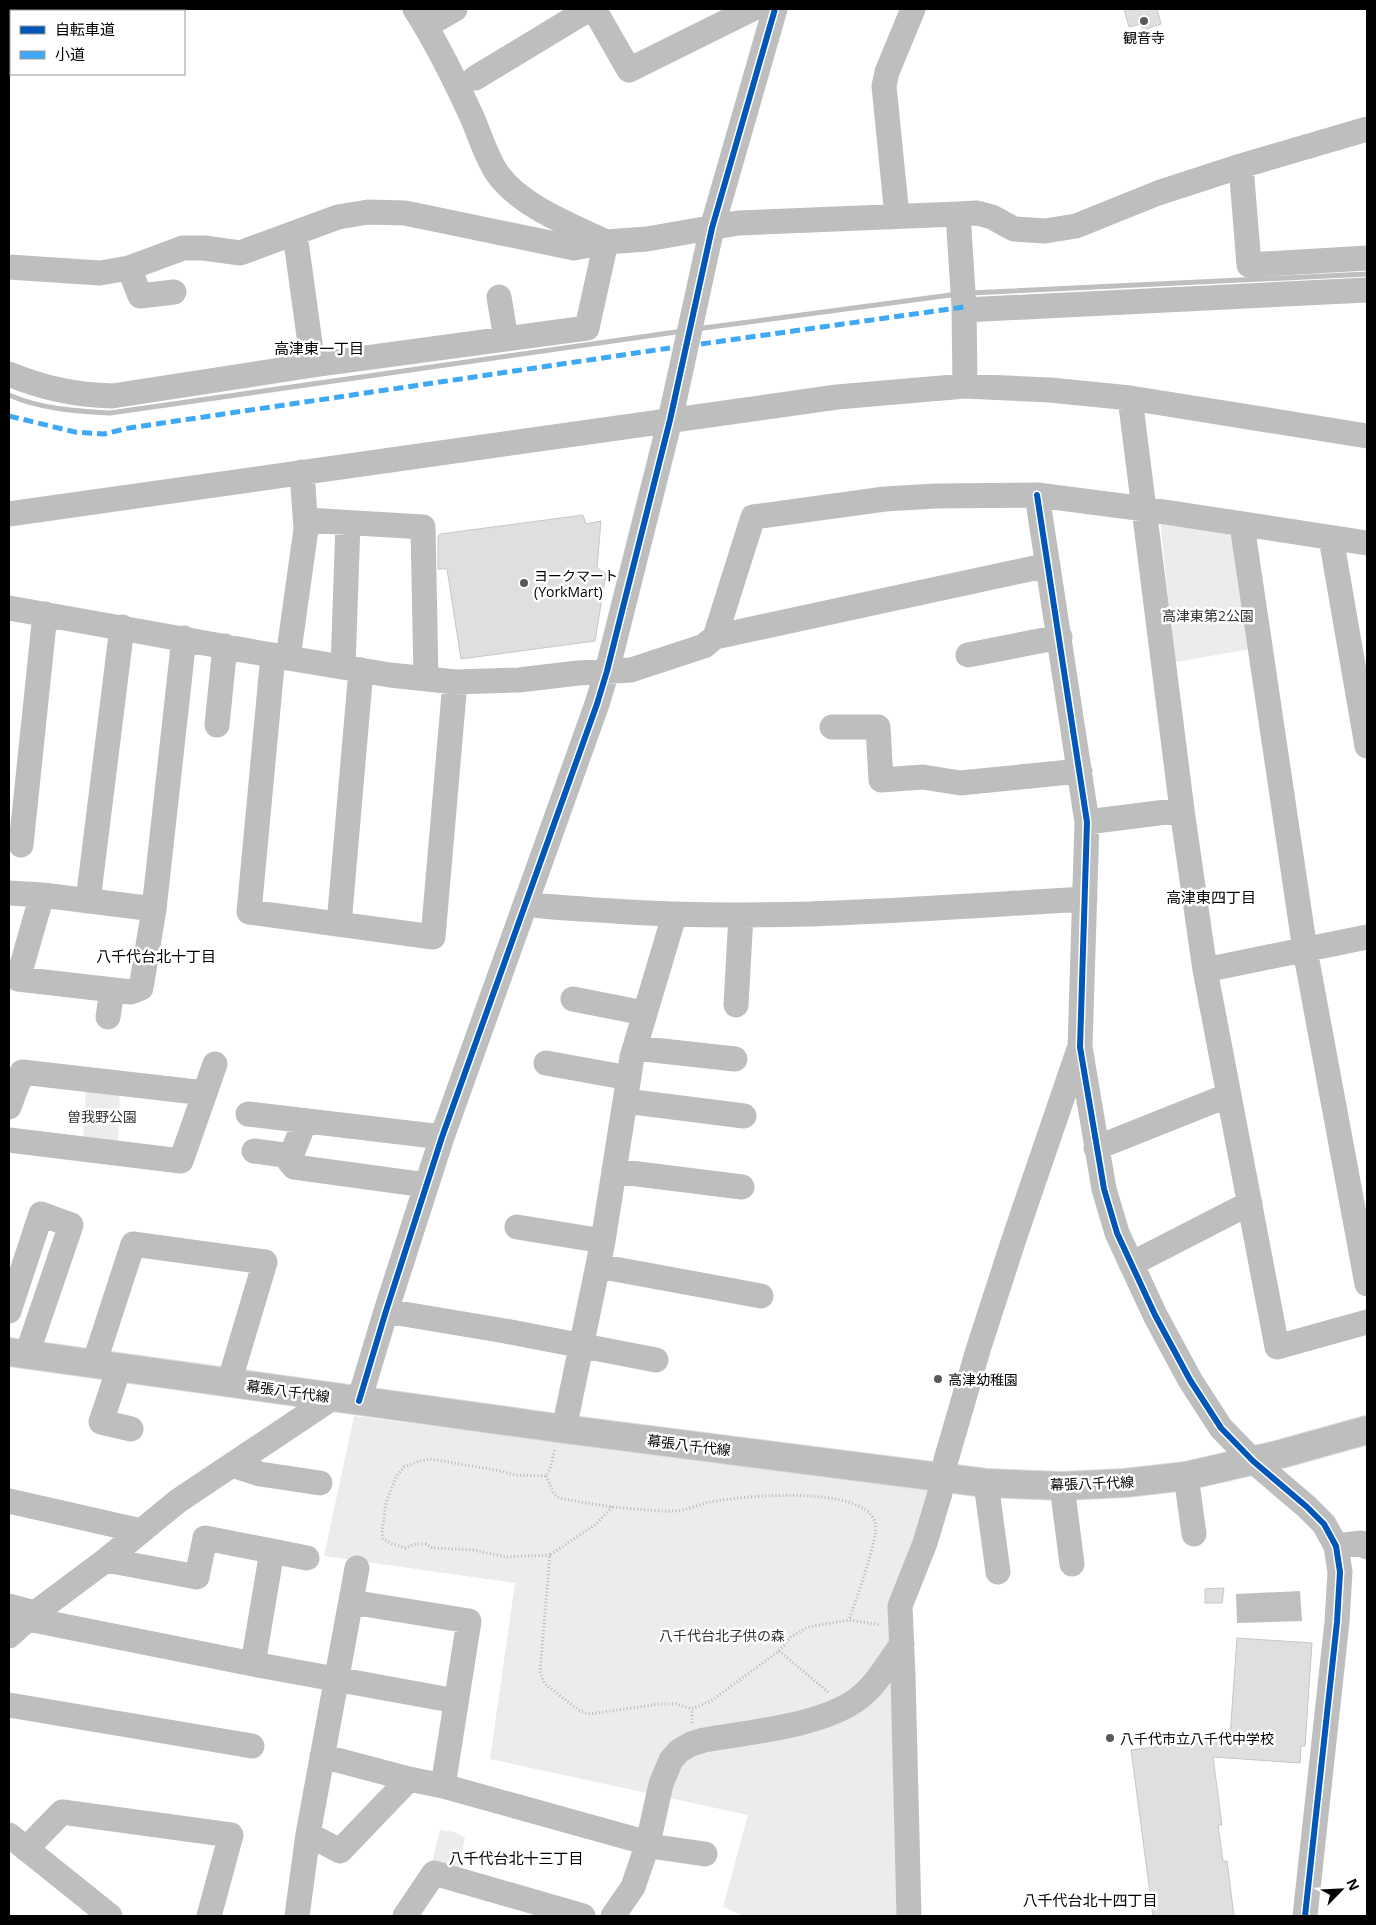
<svg xmlns="http://www.w3.org/2000/svg" width="1376" height="1925" viewBox="0 0 1376 1925" font-family="'Open Sans','Noto Sans JP',sans-serif">
  <rect width="100%" height="100%" fill="#fff"/>
  <path fill="#ececec" d="M 1160,520 L 1234,532 L 1251,649 L 1175,662 Z
    M 86,1085 L 120,1087 L 118,1146 L 83,1144 Z
    M 354,1416 L 934,1491 L 893,1606 L 902,1916 L 744,1916 L 723,1907 L 748,1815 L 490,1759 L 515,1583 L 324,1556 Z
    M 440,1830 L 455,1832 L 465,1838 L 458,1871 L 432,1862 Z"/>
  <path fill="#bfbfbf" d="M 1300,1591 L 1302,1621 L 1237,1623 L 1236,1594 Z"/>
  <g fill="none" stroke-linecap="round" stroke-linejoin="round">
    <path stroke="#bfbfbf" stroke-width="5" d="M 971,293 L 1367,274
      M 696,329 L 958,294
      M 9,395 C 40,409 76,411 110,413 L 683,331"/>
  </g>
  <path fill="#dfdfdf" stroke="#c7c7c7" d="M 1124,9 L 1157,9 L 1161,24 L 1143,30 L 1141,24 L 1129,27 Z
    M 583,515 L 586,524 L 601,521 L 597,568 L 606,574 L 595,641 L 461,659 L 447,569 L 438,569 L 438,537 L 440,534 Z
    M 1224,1588 L 1222,1603 L 1205,1603 L 1205,1589 Z
    M 1237,1638 L 1312,1643 L 1305,1746 L 1301,1746 L 1300,1763 L 1213,1757 L 1222,1825 L 1218,1825 L 1223,1861 L 1227,1861 L 1234,1916 L 1153,1916 L 1131,1750 L 1230,1737 Z"/>
  <g fill="none" stroke-linecap="round" stroke-linejoin="round">
    <g stroke="#dbdbdb" stroke-width="30">
      <path id="major" d="M 9,1352 L 564,1429 L 986,1483 L 1062,1486 L 1125,1483 L 1186,1476 L 1281,1454 L 1367,1430"/>
    </g>
    <path stroke="#b9b9b9" stroke-width="3" stroke-dasharray="1 2.5" stroke-linecap="butt" d="M 546,1476 L 554,1494 L 560,1498 C 589,1504 617,1508 647,1510 C 655,1510 665,1512 673,1511 C 685,1511 698,1505 710,1502 C 741,1496 862,1484 875,1522 C 880,1535 855,1602 849,1620
      M 612,1507 L 596,1524 L 550,1555 L 540,1671 L 545,1684 L 580,1711 L 590,1714 L 659,1704 L 676,1704 L 692,1709 L 711,1701 L 779,1651 L 791,1637 L 808,1627 L 849,1620 L 881,1625
      M 550,1555 L 506,1557 L 473,1550 L 432,1548 L 426,1544 L 416,1544 L 405,1548 L 390,1543 L 383,1539 L 382,1533 L 386,1503 L 396,1477 L 404,1467 L 419,1461 L 430,1459 L 501,1471 L 515,1475 L 546,1476 L 550,1469 L 555,1449
      M 779,1651 L 828,1692
      M 692,1723 L 692,1709"/>
    <path stroke="#bebebe" stroke-width="25" d="M 415,9 C 437,43 455,80 472,117 C 479,133 487,159 497,173 C 520,206 571,225 606,242
      M 594,9 L 629,70 L 752,9
      M 426,26 L 455,9
      M 475,78 L 589,9
      M 1241,166 L 1249,265 L 1367,258
      M 958,214 L 964,307 L 965,386
      M 897,216 L 884,86 L 887,72 L 913,9
      M 295,234 L 313,365
      M 9,267 L 100,273 L 129,268 L 183,248 L 204,248 L 240,253 L 338,217 L 368,212 L 405,213 L 574,248 L 606,242 L 647,239 L 738,223 L 958,214 L 977,213 L 992,217 L 1014,229 L 1045,231 L 1076,226 L 1158,193 L 1241,166 L 1367,129
      M 129,268 L 140,296 L 174,292
      M 499,297 L 506,339
      M 964,310 L 1367,290
      M 9,374 C 42,388 76,395 112,396 L 313,365 L 587,328 L 606,242
      M 1130,398 L 1182,810 L 1205,970 L 1277,1347 L 1367,1322
      M 1037,495 L 1087,822 L 1080,1047 L 1104,1189 L 1117,1233 L 1155,1315 L 1190,1380 L 1221,1428 L 1253,1461 L 1307,1507 L 1324,1524 L 1336,1546 L 1340,1572 L 1337,1622 L 1305,1916
      M 9,514 L 837,397 L 965,386 L 1050,390 L 1130,398 L 1367,436
      M 306,520 L 423,527 L 426,679
      M 1242,525 L 1305,950 L 1367,1284
      M 1331,538 L 1367,746
      M 9,608 L 288,658 L 390,675 L 455,682 L 519,680 L 578,673 L 631,670 L 704,646 L 715,637 L 1048,565
      M 715,637 L 753,517 L 885,499 L 935,496 L 1037,495 L 1145,509 L 1367,543
      M 273,655 L 249,912 L 433,937 L 455,682
      M 968,655 L 1060,637
      M 288,658 L 306,529 L 302,472
      M 343,667 L 348,523
      M 217,725 L 225,646
      M 832,727 L 878,727 L 881,780 L 923,777 L 960,783 L 1080,771
      M 1087,822 L 1182,810
      M 21,845 L 45,614
      M 9,893 L 42,895
      M 88,901 L 122,627
      M 526,904 C 555,908 584,909 613,911 C 770,922 928,908 1085,899
      M 154,909 L 42,895 L 18,979 L 131,992 L 141,988 L 154,909 L 184,638
      M 339,924 L 361,670
      M 1205,970 L 1367,937
      M 573,999 L 644,1013
      M 736,1005 L 741,915
      M 108,1017 L 112,990
      M 635,1048 L 735,1059
      M 546,1063 L 629,1078
      M 625,1101 L 744,1116
      M 9,1107 L 22,1072 L 205,1093
      M 248,1114 L 442,1137
      M 305,1121 L 289,1161 L 294,1167 L 426,1185
      M 9,1140 L 181,1161 L 215,1064
      M 1096,1148 L 1229,1095
      M 254,1151 L 291,1156
      M 614,1171 L 742,1187
      M 517,1227 L 603,1241
      M 1131,1264 L 1250,1203
      M 598,1266 L 761,1296
      M 9,1311 L 41,1214 L 71,1225 L 27,1354
      M 386,1311 L 505,1331 L 656,1360
      M 94,1364 L 133,1244 L 265,1262 L 229,1383
      M 119,1368 L 101,1422 L 131,1429
      M 359,1401 L 386,1311 L 442,1137 L 597,704 L 607,671 L 670,420 L 712,228 L 775,9
      M 564,1429 L 603,1241 L 632,1057 L 674,916
      M 232,1465 L 260,1474 L 320,1483
      M 1186,1476 L 1194,1534
      M 986,1483 L 998,1572
      M 1062,1486 L 1072,1564
      M 9,1501 L 141,1531
      M 1336,1546 L 1361,1543 L 1367,1547
      M 106,1560 L 197,1577 L 205,1538 L 307,1558
      M 351,1602 L 469,1621 L 443,1786
      M 9,1606 L 35,1613
      M 28,1619 L 253,1664 L 456,1701
      M 9,1636 L 31,1616 L 106,1560 L 178,1501 L 332,1398
      M 253,1664 L 272,1551
      M 9,1705 L 252,1746
      M 322,1756 L 409,1779 L 443,1786 L 648,1843 L 657,1847 L 705,1854
      M 308,1834 L 340,1851 L 409,1779
      M 9,1835 L 110,1916
      M 26,1849 L 62,1812 L 231,1835 L 209,1916
      M 297,1916 L 308,1834 L 357,1568
      M 405,1916 L 434,1873 L 583,1916
      M 613,1916 L 633,1887 L 648,1843 L 661,1784 L 671,1760 L 679,1751 L 691,1744 L 704,1740 C 749,1732 823,1726 859,1698 C 876,1685 889,1662 902,1644
      M 909,1916 L 903,1676 L 900,1606 L 925,1543 L 940,1493 L 946,1460 L 978,1350 L 1014,1239 L 1079,1049"/>
    <use href="#major" stroke="#bebebe" stroke-width="28"/>
    <path stroke="#3fa9f5" stroke-width="5" stroke-dasharray="10 5" stroke-linecap="butt" d="M 701,344 L 964,307
      M 9,416 L 75,432 L 104,434 L 129,428 L 670,348"/>
    <g stroke="#fff" stroke-width="9">
      <path id="cycleway" d="M 1037,495 L 1087,822 L 1080,1047 L 1104,1189 L 1117,1233 L 1155,1315 L 1190,1380 L 1221,1428 L 1253,1461 L 1307,1507 L 1324,1524 L 1336,1546 L 1340,1572 L 1337,1622 L 1305,1916
        M 359,1401 L 386,1311 L 442,1137 L 597,704 L 607,671 L 670,420 L 712,228 L 775,9"/>
    </g>
    <use href="#cycleway" stroke="#0057b8" stroke-width="6"/>
  </g>
  <g fill="#595959" stroke="#fff" stroke-width="2">
    <circle cx="1144" cy="21" r="5"/>
    <circle cx="524" cy="583" r="5"/>
    <circle cx="938" cy="1379" r="5"/>
    <circle cx="1110" cy="1738" r="5"/>
  </g>
  <g text-anchor="middle" dominant-baseline="central" stroke-width="5" stroke-linejoin="round" paint-order="stroke">
    <g font-size="14" fill="#000" stroke="#fff" text-anchor="start">
      <text x="1144" y="37" text-anchor="middle">観音寺</text>
      <text x="534" y="575">ヨークマート<tspan x="534" dy="16">(YorkMart)</tspan></text>
      <text x="948" y="1379">高津幼稚園</text>
      <text x="1120" y="1738">八千代市立八千代中学校</text>
    </g>
    <g font-size="14" fill="#333" stroke="#fff">
      <text x="1208" y="615">高津東第2公園</text>
      <text x="102" y="1116">曽我野公園</text>
      <text x="722" y="1635">八千代台北子供の森</text>
    </g>
    <g font-size="14" fill="#000" stroke="#fff">
      <text transform="translate(288 1391) rotate(8)">幕張八千代線</text>
      <text transform="translate(689 1445) rotate(7)">幕張八千代線</text>
      <text transform="translate(1092 1483) rotate(-2)">幕張八千代線</text>
    </g>
    <g font-size="15" fill="#000" stroke="#fff">
      <text x="319" y="348">高津東一丁目</text>
      <text x="1211" y="897">高津東四丁目</text>
      <text x="156" y="956">八千代台北十丁目</text>
      <text x="516" y="1858">八千代台北十三丁目</text>
      <text x="1090" y="1900">八千代台北十四丁目</text>
    </g>
  </g>
  <rect width="1376" height="1925" fill="none" stroke="#000000" stroke-width="20"/>
  <rect x="10" y="10" width="175" height="65" fill="#ffffff" stroke="#999999"/>
  <rect x="20" y="26" width="25" height="8" fill="#0057b8" stroke="#999999"/>
  <text x="55" y="35" font-size="15" fill="#000000">自転車道</text>
  <rect x="20" y="51" width="25" height="8" fill="#3fa9f5" stroke="#999999"/>
  <text x="55" y="60" font-size="15" fill="#000000">小道</text>
  <g transform="translate(1341 1890) rotate(66)" stroke="#ffffff" stroke-width="4" paint-order="stroke">
  <path d="M0-4L9 19L0 12L-9 19Z" fill="#000000"/>
  <text y="-8" font-size="14" font-weight="bold" text-anchor="middle" fill="#000000">N</text>
  </g>
</svg>
